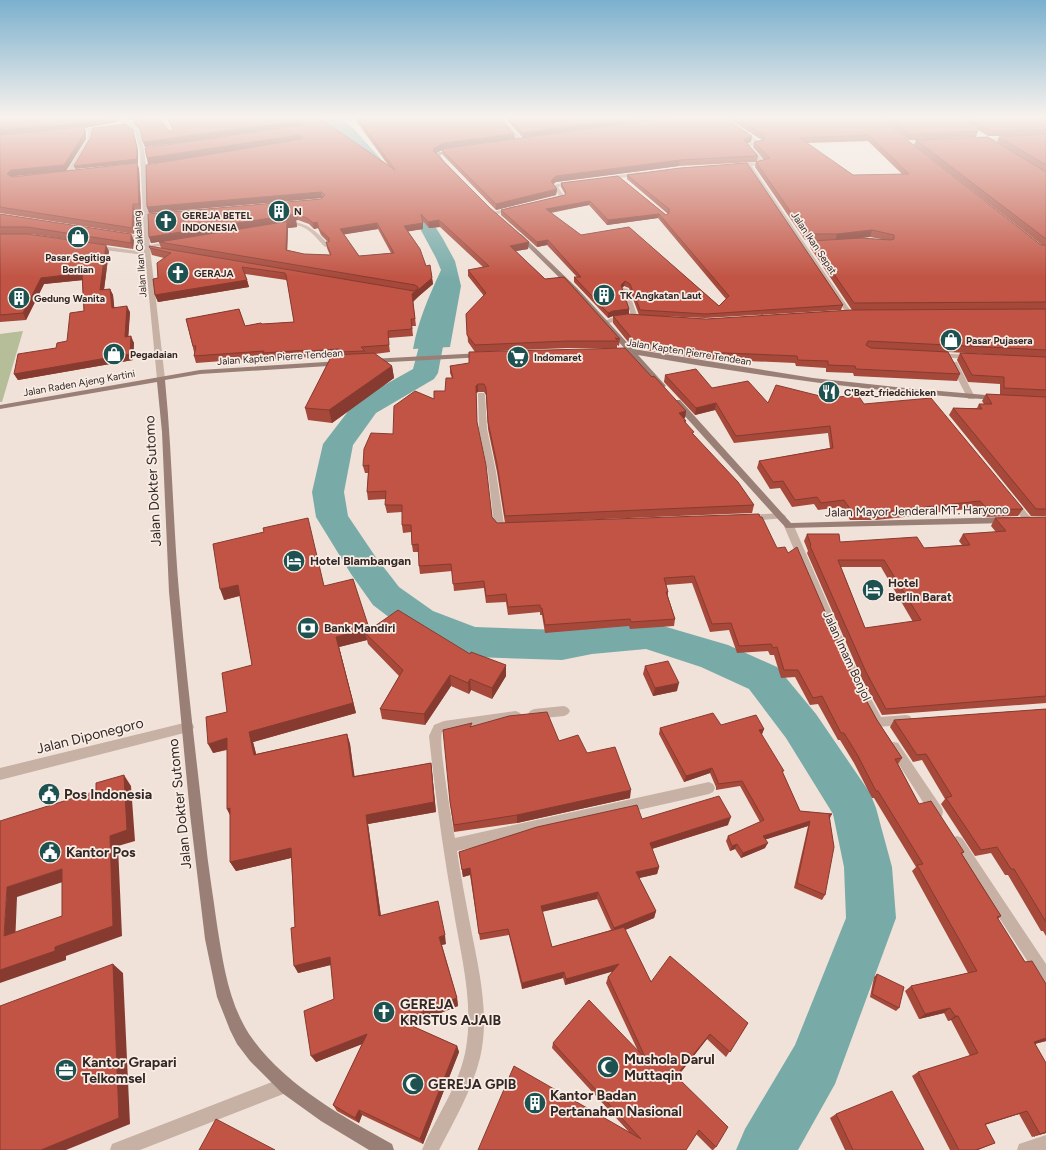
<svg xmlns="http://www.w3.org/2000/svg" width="1046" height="1150" viewBox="0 0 1046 1150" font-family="Figtree,sans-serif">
  <rect width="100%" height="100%" fill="#f0e2d8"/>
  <path fill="#b5be99" d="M 23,331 L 2,402 L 0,402 L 0,334 Z"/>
  <path fill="#78aba8" d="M 318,117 L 338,117 L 353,128 L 404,185 L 426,212 L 443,239 L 455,261 L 461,286 L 450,347 L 413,349 C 418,321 429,296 441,270 L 436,258 L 416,221 L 341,137 L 326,121 Z"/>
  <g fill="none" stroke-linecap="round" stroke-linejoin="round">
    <path fill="#78aba8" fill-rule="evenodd" d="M 443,294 L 451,296 L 455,301 L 445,336 L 438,373 L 434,379 L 376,413 L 353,445 L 344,492 L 348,516 L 375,556 L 399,587 L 433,611 L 475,627 L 562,630 L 592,624 L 646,621 L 728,645 L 777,667 L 816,714 L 870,793 L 876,808 L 892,867 L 896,918 L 835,1084 L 798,1150 L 736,1150 L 745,1129 L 795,1045 L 846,918 L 844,867 L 833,814 L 786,738 L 749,689 L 701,667 L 646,649 L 592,654 L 562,660 L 472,657 L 407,631 L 373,605 L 351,574 L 316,517 L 312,492 L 323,444 L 356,401 L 413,369 L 431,301 L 435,296 Z"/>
    <path fill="#c7b0a4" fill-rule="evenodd" d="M 112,117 C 120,117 134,123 139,131 C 148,145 149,224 150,245 L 173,241 L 176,243 L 150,248 L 165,379 L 161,381 L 157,379 L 145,255 L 95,249 L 92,247 L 95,245 L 144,252 L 144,240 L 117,235 L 120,233 L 144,237 L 140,151 L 135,132 Z
      M 159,117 L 170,117 L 165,119 L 173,135 L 169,135 L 161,120 L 147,122 L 145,121 Z
      M 497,117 L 502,117 L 523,140 L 523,142 L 519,142 Z
      M 716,117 L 722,117 L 762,143 L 750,146 L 767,164 L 752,166 L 852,313 L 851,314 L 847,314 L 747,166 L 735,167 L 732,165 L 735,163 L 760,163 L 745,145 L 755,142 Z
      M 105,126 L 107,128 L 93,130 L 91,140 L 70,175 L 66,175 L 65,174 L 87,140 L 88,131 L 72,133 L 70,131 Z
      M 1013,138 L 1011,140 L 979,141 L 977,140 L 979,139 Z
      M 640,172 L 642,173 L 642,175 L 604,180 L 601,178 Z
      M 574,181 L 576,182 L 576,184 L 558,187 L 565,197 L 564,198 L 548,201 L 548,199 L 559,196 L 553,185 Z
      M 513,206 L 516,208 L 515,209 L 494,215 L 491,213 Z
      M 292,222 C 309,223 319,234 330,246 L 325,247 C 318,240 310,229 300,226 C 294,225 286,228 281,225 Z
      M 623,288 L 628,289 L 638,318 L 637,319 L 632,318 L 622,289 Z
      M 626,315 L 629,317 L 628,318 L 615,321 L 607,324 L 604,322 L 611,318 Z
      M 934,353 L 971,355 L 975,357 L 971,359 L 937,357 L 934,357 Z
      M 951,362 L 957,362 L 958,364 L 975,397 L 974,399 L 968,399 L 967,397 L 950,364 Z
      M 478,393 L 484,393 L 485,395 L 487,429 L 496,472 L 504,524 L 512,526 L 514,528 L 509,531 L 498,530 L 494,524 L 488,472 L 479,429 Z
      M 1012,498 L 1015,499 L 1031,518 L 1033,520 L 1031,522 L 1025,522 L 1009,503 L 1007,501 Z
      M 781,513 L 786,516 L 784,518 L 749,521 L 744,518 L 749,515 Z
      M 789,523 L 794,526 L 861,680 L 881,717 L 906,715 L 910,716 L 912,720 L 910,724 L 878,727 L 874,726 L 850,681 L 784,526 Z
      M 564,706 L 568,708 L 570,711 L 568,714 L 564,716 L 534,719 L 530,717 L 528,714 L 530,711 L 534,709 Z
      M 516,711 L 520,713 L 522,716 L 520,719 L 516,721 L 442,732 C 438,743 452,822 455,838 L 709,782 L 713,784 L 715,788 L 713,792 L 709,794 L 457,851 C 461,877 466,903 471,929 C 479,970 490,1016 480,1058 C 472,1090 454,1121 439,1150 L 422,1150 C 436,1116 460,1085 466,1048 C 474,1001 460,952 453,907 C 443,850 435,793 429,736 L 434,725 L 444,721 Z
      M 188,722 L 192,723 L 194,727 L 192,731 L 188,732 L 0,780 L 0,768 Z
      M 894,742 L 898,743 L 942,808 L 943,812 L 942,816 L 937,818 L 932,816 L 890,751 L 888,747 L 890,743 Z
      M 957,836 L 962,838 L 1046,964 L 1046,984 L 1041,982 L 952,846 L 950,842 L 952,838 Z
      M 285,1077 L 291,1079 L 293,1085 L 291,1091 L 140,1150 L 110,1150 L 112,1144 Z
      M 1046,1135 L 1046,1150 L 1017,1150 L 1019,1144 Z"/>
    <path fill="#9a7f76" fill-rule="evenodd" d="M 455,149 L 457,151 L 440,155 L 447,166 L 443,166 L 436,157 L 436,153 Z
      M 517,234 L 521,234 L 577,288 L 633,349 L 813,378 L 905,388 L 997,396 L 1001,398 L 997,400 C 876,392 757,376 638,355 L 666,386 L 662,388 L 659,388 L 629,353 L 611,353 L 611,349 L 625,349 L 573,291 L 517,236 Z
      M 482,353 L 486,355 L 485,357 L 371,363 L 367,361 L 371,359 Z
      M 341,361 L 345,363 L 344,365 L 200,374 L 165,380 C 172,451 173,521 179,592 C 186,674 196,755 205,836 C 208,866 213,895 217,925 C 223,962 228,1001 249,1034 C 283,1084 340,1115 392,1144 L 394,1150 L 369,1150 L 321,1121 L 282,1093 L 250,1061 L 237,1044 L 230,1030 L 217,997 L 205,939 L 190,814 L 169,592 L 162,432 L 157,382 L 0,409 L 0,405 L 200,370 Z
      M 674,400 L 680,400 L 791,523 L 1008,517 L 1013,520 L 1008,523 L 786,528 L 674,404 Z"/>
  </g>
  <path fill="#a6483a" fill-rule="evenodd" d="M 0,117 L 116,117 L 118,122 L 84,128 L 86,133 L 86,139 L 66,171 L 14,176 L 13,177 L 137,163 L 139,169 L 141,210 L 135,210 L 134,234 L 0,213 Z
    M 122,117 L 146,117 L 128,120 Z
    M 152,117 L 159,117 L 168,131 L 170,131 L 172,129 L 166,117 L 316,117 L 324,121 L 388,165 L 357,122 L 357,117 L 500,117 L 514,134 L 515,139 L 523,138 L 504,117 L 723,117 L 752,136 L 751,142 L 747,143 L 758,156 L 757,161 L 764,160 L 753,147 L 754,142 L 762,140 L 725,117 L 878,117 L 1041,245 L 1042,245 L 914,145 L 916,140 L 908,140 L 879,117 L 956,117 L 978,131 L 976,137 L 925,139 L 988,137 L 1037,167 L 997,142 L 999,137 L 1023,136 L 988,136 L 957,117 L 1046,117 L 1046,516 L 1031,516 L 949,415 L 953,408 L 977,408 L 979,404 L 984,404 L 982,401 L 986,394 L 1000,395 L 1000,384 L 968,382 L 957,360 L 960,353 L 1003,355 L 948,352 L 960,374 L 957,381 L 854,376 L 853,373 L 826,372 L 826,368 L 796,366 L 795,363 L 701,359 L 633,348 L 613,323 L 613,316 L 626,314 L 613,316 L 608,318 L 574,282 L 574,277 L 577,277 L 547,245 L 537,247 L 501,215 L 501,210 L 565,195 L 565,194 L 561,187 L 561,183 L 618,176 L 666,215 L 668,214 L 627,179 L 627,175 L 680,168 L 747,163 L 843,305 L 841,310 L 705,318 L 639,315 L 629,288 L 624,286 L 622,288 L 629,309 L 629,314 L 627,314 L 706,319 L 851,310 L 1033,309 L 852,310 L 810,247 L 811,241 L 821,240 L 805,240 L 755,167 L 756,162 L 679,166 L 556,182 L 553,184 L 557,189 L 556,195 L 496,210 L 443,155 L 442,150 L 445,148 L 436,153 L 490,208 L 529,242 L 528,249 L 516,251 L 545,279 L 564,277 L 620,339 L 619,346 L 617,345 L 617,348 L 568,348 L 475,352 L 468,342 L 466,314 L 484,296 L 468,276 L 468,270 L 483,267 L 440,227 L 429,228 L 423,221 L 423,229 L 408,231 L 420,249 L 426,266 L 430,265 L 433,284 L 419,296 L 418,293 L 419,296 L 413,301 L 416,326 L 412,326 L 413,336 L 388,338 L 390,352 L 375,354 L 392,366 L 394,378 L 332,423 L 308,420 L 305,408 L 331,357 L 310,359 L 310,357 L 265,360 L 264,358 L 196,363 L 194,356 L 194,352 L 186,319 L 239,309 L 245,326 L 261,323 L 262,324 L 294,322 L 288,282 L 286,280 L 245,274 L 247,280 L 249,287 L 158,302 L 155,295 L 153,279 L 158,278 L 157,263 L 164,258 L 152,255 L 149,246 L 161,248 L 159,242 L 151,243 L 149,237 L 148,214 L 321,199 L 322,198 L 149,213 L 147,207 L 146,165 L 177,160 L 148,164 L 147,158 L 145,148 L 192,141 L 145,147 L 140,130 L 134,125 L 133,120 ZM 868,141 L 902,174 L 853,175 L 807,143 ZM 589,205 L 607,225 L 658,218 L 726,299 L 719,306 L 629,227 L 581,235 L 551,213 ZM 296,220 L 179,239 L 298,220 L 309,224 L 314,229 L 318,228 L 321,235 L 328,242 L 326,242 L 327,248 L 330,255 L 304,254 L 287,250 L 288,228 L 297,227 ZM 378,229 L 391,253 L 359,256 L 344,234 ZM 870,237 L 887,240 L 860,238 Z
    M 0,214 L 134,240 L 133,249 L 30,234 L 0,234 Z
    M 0,234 L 109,251 L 104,290 L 110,289 L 113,295 L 114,307 L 130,312 L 128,336 L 134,343 L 133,360 L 18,380 L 14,374 L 67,341 L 84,311 L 82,280 L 44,284 L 26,320 L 0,322 Z
    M 450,366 L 652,377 L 686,411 L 685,418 L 684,418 L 686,421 L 685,423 L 694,435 L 754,505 L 752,513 L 555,521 L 777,548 L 852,674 L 877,720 L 902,758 L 898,764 L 919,804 L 964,852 L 962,854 L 1001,916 L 998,919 L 1025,962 L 1046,984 L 1046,1041 L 1035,1044 L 1046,1063 L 1046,1133 L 1032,1137 L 1019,1114 L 985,1125 L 995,1143 L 978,1150 L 950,1150 L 912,1076 L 918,1072 L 970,1056 L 951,1020 L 948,1021 L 944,1013 L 919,1019 L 905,991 L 911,986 L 968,973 L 912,871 L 916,867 L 874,798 L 872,798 L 854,763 L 840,740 L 838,740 L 818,704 L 810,705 L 795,677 L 781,678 L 774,655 L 770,655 L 768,651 L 737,653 L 729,630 L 710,632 L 692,583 L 666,585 L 668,592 L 668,596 L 675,619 L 674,626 L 630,629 L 629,626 L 545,633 L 542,615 L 540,615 L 540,612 L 508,615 L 506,602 L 486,603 L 484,588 L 454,591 L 452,571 L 420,574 L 419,566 L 419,552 L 413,552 L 412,545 L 411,532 L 403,533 L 402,525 L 402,512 L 387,513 L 385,505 L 386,499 L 368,500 L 367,492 L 368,473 L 365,473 L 363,466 L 393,434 L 434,399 L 445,391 L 452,378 L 450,373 ZM 478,392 L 484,392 L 486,395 L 488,429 L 497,472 L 505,523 L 497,523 L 492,517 L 477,423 L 476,393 Z
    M 665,375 L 768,403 L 828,398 L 864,404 L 1023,509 L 1018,516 L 984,517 L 977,508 L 923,514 L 923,515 L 876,520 L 850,520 L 841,507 L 818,510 L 814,504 L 792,507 L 780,488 L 770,489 L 757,468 L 759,461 L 830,448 L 828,433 L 734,443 L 715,410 L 695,415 L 664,382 Z
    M 1046,517 L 1046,703 L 882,715 L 862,679 L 807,553 L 808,551 L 804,541 L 807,534 L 840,542 L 924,548 L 962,545 L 959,541 L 963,534 L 996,532 L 991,526 L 995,518 ZM 841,567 L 881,567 L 913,622 L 865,628 Z
    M 264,532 L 324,586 L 369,628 L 369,630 L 470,654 L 506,676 L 492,699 L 471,690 L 469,694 L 451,686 L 425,725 L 382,719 L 380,709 L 399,676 L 368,644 L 367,640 L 339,647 L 356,713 L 253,742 L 256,754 L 347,734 L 350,744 L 354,776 L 431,763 L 432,772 L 436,812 L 368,824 L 381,916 L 446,944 L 442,945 L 457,998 L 458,1006 L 410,1025 L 457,1046 L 459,1052 L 423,1144 L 362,1115 L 359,1123 L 337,1111 L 333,1105 L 362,1044 L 316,1062 L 334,999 L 331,965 L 298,973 L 291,858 L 236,871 L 230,862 L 230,815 L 227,809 L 227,750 L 213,753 L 227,712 L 252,665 L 240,596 L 224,600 Z
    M 645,666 L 677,691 L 653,696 L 643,674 Z
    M 1046,709 L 1046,936 L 1043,931 L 1041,931 L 1008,875 L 1005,875 L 991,853 L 975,856 L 941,804 L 945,799 L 922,760 L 913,762 L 890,727 L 894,720 Z
    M 721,725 L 764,729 L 762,734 L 761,735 L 783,773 L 800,811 L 832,814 L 830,818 L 825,895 L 822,900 L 794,888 L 808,826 L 766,839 L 765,848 L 741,858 L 735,849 L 730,851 L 726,841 L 728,836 L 760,822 L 740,786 L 716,790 L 716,787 L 710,773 L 684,782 L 659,734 L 660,728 Z
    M 472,726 L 559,741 L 587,753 L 630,798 L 517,823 L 454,832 L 450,802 Z
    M 642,819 L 728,825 L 652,849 L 659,867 L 657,874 L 639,878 L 656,911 L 654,918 L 625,930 L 651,982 L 748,1023 L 726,1057 L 707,1039 L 677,1077 L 716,1147 L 713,1150 L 712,1150 L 696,1134 L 478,1150 L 629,1132 L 552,1048 L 553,1043 L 638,1051 L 606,983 L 608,977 L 613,971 L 565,985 L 563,978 L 522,989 L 509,935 L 480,940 L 470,875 L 463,877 L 459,852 ZM 597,899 L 611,930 L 552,947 L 542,912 Z
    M 877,974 L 899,1008 L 896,1011 L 870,997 L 874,977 Z
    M 836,1114 L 924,1150 L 845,1150 L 830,1118 Z"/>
  <path fill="#873b30" d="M 116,117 L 118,122 L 84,128 L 86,133 L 86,139 L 66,171 L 14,176 L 10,179 L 7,174 L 0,135 L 0,130 Z
    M 127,117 L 146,117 L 128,120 Z
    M 640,117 L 678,117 L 523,138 L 523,133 Z
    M 301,121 L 302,127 L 145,147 L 143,142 Z
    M 133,130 L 138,151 L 138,163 L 75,169 L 74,166 Z
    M 514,134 L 515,139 L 445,149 L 434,154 L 433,151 L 434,148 L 444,143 Z
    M 300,135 L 301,141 L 148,164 L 147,158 Z
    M 752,136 L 751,142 L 744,145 L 744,140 Z
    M 680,160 L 679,166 L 556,182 L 550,187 L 551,181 L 556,176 Z
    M 137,163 L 139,169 L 141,210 L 139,204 Z
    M 557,189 L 556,195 L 496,210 L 496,204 Z
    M 321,192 L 322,198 L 149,213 L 147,207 Z
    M 590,201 L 589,205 L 546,213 L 546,209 Z
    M 133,204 L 135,210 L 134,234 L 132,228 Z
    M 296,214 L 298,220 L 151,243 L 149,237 Z
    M 659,214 L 658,218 L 607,225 L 608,220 Z
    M 296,220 L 297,227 L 288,228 L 287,256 L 286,250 L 287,222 Z
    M 439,220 L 440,227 L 429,228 L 428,222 Z
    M 317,222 L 318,228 L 314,229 L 313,223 Z
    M 377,223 L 378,229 L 341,235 L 340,229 Z
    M 423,223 L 423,229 L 405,232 L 404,226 Z
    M 872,230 L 870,237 L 835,240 L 837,234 Z
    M 131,234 L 134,240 L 133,249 L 131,243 Z
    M 548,240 L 547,245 L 537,247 L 537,242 Z
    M 529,242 L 528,249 L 510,252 L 510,246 Z
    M 106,245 L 109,251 L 103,297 L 100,290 Z
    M 82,273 L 84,280 L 44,284 L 26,320 L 23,313 L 41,278 Z
    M 432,278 L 433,284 L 419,296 L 418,290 Z
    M 247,280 L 249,287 L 158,302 L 155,295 Z
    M 625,281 L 624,286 L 621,289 L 621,285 Z
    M 110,289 L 113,295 L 115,314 L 112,308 Z
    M 418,289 L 419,296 L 413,302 L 412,294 Z
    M 127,306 L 130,312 L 128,343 L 125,337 Z
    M 629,309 L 629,314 L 613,316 L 608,318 L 608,313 L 613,311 Z
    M 131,336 L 134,343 L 133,360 L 18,380 L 14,374 Z
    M 392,366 L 394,378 L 332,423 L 329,410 Z
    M 478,384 L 478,392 L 476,393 L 476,386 Z
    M 716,403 L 715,410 L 695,415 L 696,408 Z
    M 686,411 L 685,418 L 677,420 L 679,413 Z
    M 238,585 L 242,595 L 224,600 L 220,589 Z
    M 369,628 L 371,639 L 365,633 L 367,640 L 339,647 L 356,713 L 253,742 L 259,765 L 254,755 L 249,732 L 336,637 Z
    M 506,665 L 506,676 L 492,699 L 492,688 Z
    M 450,675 L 451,686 L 425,725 L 424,714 Z
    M 470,679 L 471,690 L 469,694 L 468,683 Z
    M 679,683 L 677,691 L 653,696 L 655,688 Z
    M 764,729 L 762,734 L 756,736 L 759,730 Z
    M 347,734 L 350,744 L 356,786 L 353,777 Z
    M 227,738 L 232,748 L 213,753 L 208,744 Z
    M 431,763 L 432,772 L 436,812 L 368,824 L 382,924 L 379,916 L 366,815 Z
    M 712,768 L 710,773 L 684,782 L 686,776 Z
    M 124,775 L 131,786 L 135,841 L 118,846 L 122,936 L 66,956 L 66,960 L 0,983 L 0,970 L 55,947 L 110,836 Z
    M 631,790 L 630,798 L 517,823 L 517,815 Z
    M 230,808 L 232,819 L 227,809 Z
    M 731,817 L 728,825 L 648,850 L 650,843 Z
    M 810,821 L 808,826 L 761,841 L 763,836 Z
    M 768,843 L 765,848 L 741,858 L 743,853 Z
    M 737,844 L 735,849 L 730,851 L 732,846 Z
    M 291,848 L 295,857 L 236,871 L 230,862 Z
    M 659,867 L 657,874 L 635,879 L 636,872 Z
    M 470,868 L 470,875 L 463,877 L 462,870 Z
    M 62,869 L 72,879 L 17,897 L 15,945 L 4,936 L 7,887 Z
    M 598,892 L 597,899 L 540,912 L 541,906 Z
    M 656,911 L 654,918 L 613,935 L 614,928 Z
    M 445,935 L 446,944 L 441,945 L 439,937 Z
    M 330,957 L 334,964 L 298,973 L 294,966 Z
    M 113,964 L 123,973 L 130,1124 L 66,1150 L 41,1150 Z
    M 619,964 L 618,970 L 565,985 L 566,979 Z
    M 564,972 L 563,978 L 522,989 L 522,983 Z
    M 457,998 L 458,1006 L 403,1028 L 401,1021 Z
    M 950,1008 L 944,1013 L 919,1019 L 925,1014 Z
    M 955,1016 L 958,1016 L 951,1020 L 948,1021 Z
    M 367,1034 L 370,1041 L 316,1062 L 311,1056 Z
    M 710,1034 L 707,1039 L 674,1081 L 676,1076 Z
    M 1046,1038 L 1046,1041 L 1026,1046 L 1034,1042 Z
    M 457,1046 L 459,1052 L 423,1144 L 420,1139 Z
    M 359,1110 L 362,1115 L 359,1123 L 355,1118 Z
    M 1027,1111 L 1019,1114 L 977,1127 L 985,1124 Z
    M 1046,1132 L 1046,1133 L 1032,1137 L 1040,1134 Z"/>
  <path fill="#c15444" stroke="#873b30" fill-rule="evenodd" d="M 0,117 L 114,117 L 64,125 L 0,130 Z
    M 152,117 L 159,117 L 168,131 L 170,131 L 173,128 L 167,117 L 316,117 L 324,121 L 395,170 L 357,117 L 500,117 L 514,134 L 444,143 L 434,148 L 433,151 L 490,208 L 529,242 L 510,246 L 545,279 L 564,277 L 620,339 L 615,338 L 618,341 L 568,341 L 475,345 L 467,335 L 466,314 L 486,293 L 468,270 L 489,266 L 439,220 L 428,222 L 421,214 L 423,223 L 404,226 L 420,249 L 426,266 L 430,265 L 432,278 L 418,290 L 418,287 L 415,285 L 159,242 L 296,220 L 287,222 L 286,250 L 304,254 L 331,255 L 326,242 L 329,242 L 329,238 L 319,229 L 317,222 L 313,223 L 307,218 L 296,214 L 149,237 L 148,214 L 321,199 L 325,195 L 321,192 L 147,207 L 146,165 L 302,139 L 303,137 L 300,135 L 147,158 L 145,148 L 303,125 L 304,122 L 301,121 L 143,142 L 139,125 L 133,120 ZM 377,223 L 394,253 L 359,256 L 340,229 Z
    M 509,117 L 640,117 L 523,133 Z
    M 678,117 L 723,117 L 752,136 L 744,140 L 758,156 L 680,160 L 556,176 L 551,181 L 557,189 L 496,204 L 442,150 L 446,148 Z
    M 734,117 L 878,117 L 1041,245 L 1046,245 L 1046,302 L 854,303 L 811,241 L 861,238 L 891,240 L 894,239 L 894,235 L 872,230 L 837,234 L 806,234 L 756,162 L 770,158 L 754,142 L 764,140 L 764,135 ZM 869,135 L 909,174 L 853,175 L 800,138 Z
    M 887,117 L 956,117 L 978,131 L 910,135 Z
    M 968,117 L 1046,117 L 1046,130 L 990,131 Z
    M 125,124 L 133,130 L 137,148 L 137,159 L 74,166 L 91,137 L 93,128 Z
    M 84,127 L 84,134 L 64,165 L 11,170 L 7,174 L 12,177 L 137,163 L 139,204 L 133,204 L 132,228 L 0,207 L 0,135 Z
    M 1046,134 L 1046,165 L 999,137 Z
    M 988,137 L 1046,172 L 1046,239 L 916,140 Z
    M 747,163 L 843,305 L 706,314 L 640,310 L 630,284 L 625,281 L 621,285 L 629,309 L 613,311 L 608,313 L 574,277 L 581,277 L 548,240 L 537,242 L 501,210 L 565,195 L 566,192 L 561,183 L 618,176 L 666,215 L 669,213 L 669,209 L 627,175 L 680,168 ZM 590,201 L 608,220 L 659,214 L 729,296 L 719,306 L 629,227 L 581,235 L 546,209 Z
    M 0,214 L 131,234 L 131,243 L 27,227 L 0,227 Z
    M 0,234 L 27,234 L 106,245 L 100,290 L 110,289 L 112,308 L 127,306 L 125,337 L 131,336 L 130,354 L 14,374 L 18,354 L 56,348 L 57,343 L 67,341 L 70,313 L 84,311 L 82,273 L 41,278 L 23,313 L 0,315 Z
    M 149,246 L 414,291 L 418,289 L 412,294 L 415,319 L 411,319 L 412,329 L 388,331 L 389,345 L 361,347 L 365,351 L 337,352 L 339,349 L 308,351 L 308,350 L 263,353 L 264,351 L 194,356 L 196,346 L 193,346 L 186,319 L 239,309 L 245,326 L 261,323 L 262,324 L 294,322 L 286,275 L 285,273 L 242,267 L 247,280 L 155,295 L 153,279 L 158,278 L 157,263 L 171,253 L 150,248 Z
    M 1046,309 L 1046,350 L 868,341 L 866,345 L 871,348 L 948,352 L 960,374 L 856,369 L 855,366 L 828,365 L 828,361 L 798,360 L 797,356 L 702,352 L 634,341 L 613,316 L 627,314 L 706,319 L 851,310 Z
    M 625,348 L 652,377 L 654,376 L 686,411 L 679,413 L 686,421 L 684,421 L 694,432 L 692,433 L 738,482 L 754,505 L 505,516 L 497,464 L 488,422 L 486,388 L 484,384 L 478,384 L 476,386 L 477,422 L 486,465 L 492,517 L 497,523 L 759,514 L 760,517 L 762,517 L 777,548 L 785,547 L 788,553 L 797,547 L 852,674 L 877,720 L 902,758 L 895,759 L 919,804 L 931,801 L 964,852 L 961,853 L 1001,916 L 997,917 L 1025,962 L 1032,961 L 1046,984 L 1046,1038 L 1034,1042 L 1046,1063 L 1046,1132 L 1040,1134 L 1027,1111 L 985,1124 L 995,1143 L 976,1150 L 959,1150 L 918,1072 L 978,1053 L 958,1016 L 955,1016 L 950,1008 L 925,1014 L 911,986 L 977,971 L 917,865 L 923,864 L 878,791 L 876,791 L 858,756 L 844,733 L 841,733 L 822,696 L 813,698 L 798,670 L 784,670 L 777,647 L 773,648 L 771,644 L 739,646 L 731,623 L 712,624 L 694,576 L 664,578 L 668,592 L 666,592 L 675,619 L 631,622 L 630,619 L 545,625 L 542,608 L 540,608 L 540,605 L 508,607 L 506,594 L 486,596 L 484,581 L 453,584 L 451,564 L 419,566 L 418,544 L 412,545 L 411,525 L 402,525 L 402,505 L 385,505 L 386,491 L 367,492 L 369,465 L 363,466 L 364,449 L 371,433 L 393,434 L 394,406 L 415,391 L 434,399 L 434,391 L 445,391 L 446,378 L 453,378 L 450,366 L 469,363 L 469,352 Z
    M 374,353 L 392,366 L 329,410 L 305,408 L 332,355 Z
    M 960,353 L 1046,357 L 1046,390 L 1004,388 L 1004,377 L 972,375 Z
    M 696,369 L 712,388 L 748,381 L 768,403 L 776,385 L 828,398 L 858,395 L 864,404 L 931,398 L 1023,509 L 988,510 L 980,501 L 925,507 L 926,508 L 879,512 L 853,513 L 844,500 L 821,503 L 817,497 L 795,500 L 783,481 L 773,482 L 759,461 L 833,448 L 830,426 L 736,436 L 716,403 L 696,408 L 665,375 Z
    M 986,394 L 1046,397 L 1046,509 L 1036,509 L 953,408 L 982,409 L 979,404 L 992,404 Z
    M 1046,517 L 1046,696 L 886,709 L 866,672 L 810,546 L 811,545 L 807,534 L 839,534 L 840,542 L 917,537 L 924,548 L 970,545 L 963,534 L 1006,531 L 995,518 ZM 838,560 L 884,560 L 921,620 L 865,628 Z
    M 308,518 L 324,586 L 353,579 L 369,628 L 336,637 L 353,703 L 249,732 L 254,755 L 347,734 L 353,777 L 431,763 L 434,802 L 366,815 L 379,916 L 438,901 L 445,935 L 439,937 L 457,998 L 401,1021 L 457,1046 L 420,1139 L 359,1110 L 355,1118 L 333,1105 L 367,1034 L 311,1056 L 304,1011 L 334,999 L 330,957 L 294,966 L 291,928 L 295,927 L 291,848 L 230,862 L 230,808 L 227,809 L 227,738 L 208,744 L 206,717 L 227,712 L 222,673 L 252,665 L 238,585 L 220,589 L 213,544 L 264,532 L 263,528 Z
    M 398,610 L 470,654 L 471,652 L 506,665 L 492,688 L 470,679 L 468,683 L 450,675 L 424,714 L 380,709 L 403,670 L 365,633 Z
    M 668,661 L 679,683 L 655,688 L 645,666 Z
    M 1046,709 L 1046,922 L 1014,869 L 1011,869 L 997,847 L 981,850 L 946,798 L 952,796 L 926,754 L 917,755 L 894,720 Z
    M 547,712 L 559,741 L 578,735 L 587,753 L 615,747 L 631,790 L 517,815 L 454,825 L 450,802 L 443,730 L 472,723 L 470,727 L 509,716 Z
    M 713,713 L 721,725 L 756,715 L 764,729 L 759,730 L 784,771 L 782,771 L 800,811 L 832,814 L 829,815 L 834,847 L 825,895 L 797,883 L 810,821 L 763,836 L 768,843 L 743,853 L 737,844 L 732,846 L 728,836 L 764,820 L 742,781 L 718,784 L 718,782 L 712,768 L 686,776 L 660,728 Z
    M 124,775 L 127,830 L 110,836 L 113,926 L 55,947 L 55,951 L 0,970 L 0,821 L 96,791 L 96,783 ZM 62,869 L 62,916 L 4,936 L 7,887 Z
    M 719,796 L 731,817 L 650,843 L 659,867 L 636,872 L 656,911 L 614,928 L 598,892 L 541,906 L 552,947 L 624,927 L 651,982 L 670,956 L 748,1023 L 730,1052 L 710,1034 L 676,1076 L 728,1127 L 716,1147 L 699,1130 L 686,1150 L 478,1150 L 514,1066 L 641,1139 L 553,1043 L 589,1000 L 646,1059 L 608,977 L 619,964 L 566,979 L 564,972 L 522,983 L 508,929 L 479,934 L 470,868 L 462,870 L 459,852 L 537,827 L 637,805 L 642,819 Z
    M 113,964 L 119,1118 L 41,1150 L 0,1150 L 0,1006 Z
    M 877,974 L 904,987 L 899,1008 L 872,994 Z
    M 892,1091 L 924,1150 L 853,1150 L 836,1114 Z
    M 216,1119 L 275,1150 L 199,1150 Z"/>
  <linearGradient id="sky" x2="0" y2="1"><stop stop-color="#7bb0ce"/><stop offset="0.42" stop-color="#f8f2ed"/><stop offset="1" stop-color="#f8f2ed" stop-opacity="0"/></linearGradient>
  <rect width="1046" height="278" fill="url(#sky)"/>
  <defs>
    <g id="building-disc" transform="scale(1.15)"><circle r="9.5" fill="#1d5250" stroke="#f8ece4"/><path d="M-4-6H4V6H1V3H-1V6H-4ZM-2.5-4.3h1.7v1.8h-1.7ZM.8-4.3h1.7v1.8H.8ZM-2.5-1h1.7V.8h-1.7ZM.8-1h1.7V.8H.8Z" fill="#fff"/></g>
    <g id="church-disc" transform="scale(1.15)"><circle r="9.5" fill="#1d5250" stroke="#f8ece4"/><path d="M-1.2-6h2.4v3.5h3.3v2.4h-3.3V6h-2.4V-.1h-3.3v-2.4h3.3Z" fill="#fff"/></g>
    <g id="shop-disc" transform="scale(1.15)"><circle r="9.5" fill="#1d5250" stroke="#f8ece4"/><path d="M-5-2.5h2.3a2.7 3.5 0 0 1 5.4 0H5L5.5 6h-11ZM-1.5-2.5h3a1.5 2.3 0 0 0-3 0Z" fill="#fff"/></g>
    <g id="supermarket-disc" transform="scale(1.15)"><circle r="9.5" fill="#1d5250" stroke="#f8ece4"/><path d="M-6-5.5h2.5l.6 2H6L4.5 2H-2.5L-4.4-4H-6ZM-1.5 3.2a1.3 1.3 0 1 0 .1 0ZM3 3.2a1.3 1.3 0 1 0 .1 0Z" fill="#fff"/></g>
    <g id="restaurant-disc" transform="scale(1.15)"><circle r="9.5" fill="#1d5250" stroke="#f8ece4"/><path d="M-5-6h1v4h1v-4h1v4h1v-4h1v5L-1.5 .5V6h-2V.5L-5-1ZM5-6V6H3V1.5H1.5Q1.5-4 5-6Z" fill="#fff"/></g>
    <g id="hotel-disc" transform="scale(1.15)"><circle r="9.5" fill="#1d5250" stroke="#f8ece4"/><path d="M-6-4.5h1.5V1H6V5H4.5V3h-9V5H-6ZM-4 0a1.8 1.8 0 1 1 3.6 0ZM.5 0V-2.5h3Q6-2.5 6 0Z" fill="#fff"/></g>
    <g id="bank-disc" transform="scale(1.15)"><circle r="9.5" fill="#1d5250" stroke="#f8ece4"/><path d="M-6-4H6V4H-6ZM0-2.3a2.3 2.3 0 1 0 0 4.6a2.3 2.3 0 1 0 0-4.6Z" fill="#fff"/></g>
    <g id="civic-disc" transform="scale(1.15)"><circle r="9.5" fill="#1d5250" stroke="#f8ece4"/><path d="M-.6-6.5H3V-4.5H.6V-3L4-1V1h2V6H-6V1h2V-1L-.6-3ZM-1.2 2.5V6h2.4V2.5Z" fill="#fff"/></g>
    <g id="mosque-disc" transform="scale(1.15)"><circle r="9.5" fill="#1d5250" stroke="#f8ece4"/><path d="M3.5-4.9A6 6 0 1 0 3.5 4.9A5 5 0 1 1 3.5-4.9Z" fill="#fff"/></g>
    <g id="office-disc" transform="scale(1.15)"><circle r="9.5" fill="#1d5250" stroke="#f8ece4"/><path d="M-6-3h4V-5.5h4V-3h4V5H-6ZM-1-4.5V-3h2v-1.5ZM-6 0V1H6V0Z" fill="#fff"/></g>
  </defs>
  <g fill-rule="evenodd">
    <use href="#building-disc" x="279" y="211"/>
    <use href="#church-disc" x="166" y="221"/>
    <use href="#shop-disc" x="78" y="237"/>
    <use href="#church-disc" x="178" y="273"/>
    <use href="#building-disc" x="604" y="295"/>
    <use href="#building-disc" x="19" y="298"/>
    <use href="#shop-disc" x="951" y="340"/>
    <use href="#shop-disc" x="114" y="354"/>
    <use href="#supermarket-disc" x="518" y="357"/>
    <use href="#restaurant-disc" x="829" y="392"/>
    <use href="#hotel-disc" x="294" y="561"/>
    <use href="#hotel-disc" x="873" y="590"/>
    <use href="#bank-disc" x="308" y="628"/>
    <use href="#civic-disc" x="49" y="794"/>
    <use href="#civic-disc" x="50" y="852"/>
    <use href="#church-disc" x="384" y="1012"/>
    <use href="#mosque-disc" x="608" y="1067"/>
    <use href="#office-disc" x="66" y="1070"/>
    <use href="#mosque-disc" x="413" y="1084"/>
    <use href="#building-disc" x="535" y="1103"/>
  </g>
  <g text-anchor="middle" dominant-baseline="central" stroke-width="3.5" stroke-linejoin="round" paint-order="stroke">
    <g font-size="10" font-weight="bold" fill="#332826" stroke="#f8ece4" text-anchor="start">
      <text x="294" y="211">N</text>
      <text x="182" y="215">GEREJA BETEL<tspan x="182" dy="12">INDONESIA</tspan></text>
      <text x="78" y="257" text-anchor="middle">Pasar Segitiga<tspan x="78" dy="12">Berlian</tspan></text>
      <text x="194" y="273">GERAJA</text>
      <text x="620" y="295">TK Angkatan Laut</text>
      <text x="34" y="298">Gedung Wanita</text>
      <text x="966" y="340">Pasar Pujasera</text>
      <text x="130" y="354">Pegadaian</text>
      <text x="534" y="357">Indomaret</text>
      <text x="844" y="392">C'Bezt_friedchicken</text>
    </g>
    <g font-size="10" fill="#332826" stroke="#f8ece4">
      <text transform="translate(814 243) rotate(56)">Jalan Ikan Sepat</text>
      <text transform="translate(140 254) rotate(-94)">Jalan Ikan Cakalang</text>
      <text transform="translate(689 352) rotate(9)">Jalan Kapten Pierre Tendean</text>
      <text transform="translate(280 357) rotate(-4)">Jalan Kapten Pierre Tendean</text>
      <text transform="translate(79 383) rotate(-10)">Jalan Raden Ajeng Kartini</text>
    </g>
    <g font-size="12" fill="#332826" stroke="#f8ece4">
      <text transform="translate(917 511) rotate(-1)">Jalan Mayor Jenderal MT. Haryono</text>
      <text transform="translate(847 656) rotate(65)">Jalan Imam Bonjol</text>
    </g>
    <g font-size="12" font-weight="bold" fill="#332826" stroke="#f8ece4" text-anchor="start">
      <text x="310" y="561">Hotel Blambangan</text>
      <text x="888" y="583">Hotel<tspan x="888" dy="14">Berlin Barat</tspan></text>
      <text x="324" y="628">Bank Mandiri</text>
    </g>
    <g font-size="14" fill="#332826" stroke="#f8ece4">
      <text transform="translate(153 481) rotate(-93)">Jalan Dokter Sutomo</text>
      <text transform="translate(90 736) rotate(-14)">Jalan Diponegoro</text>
      <text transform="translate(180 804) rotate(-96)">Jalan Dokter Sutomo</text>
    </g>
    <g font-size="14" font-weight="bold" fill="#332826" stroke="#f8ece4" text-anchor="start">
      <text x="64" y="794">Pos Indonesia</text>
      <text x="66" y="852">Kantor Pos</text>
      <text x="400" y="1004">GEREJA<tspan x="400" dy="16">KRISTUS AJAIB</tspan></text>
      <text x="624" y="1059">Mushola Darul<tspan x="624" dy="16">Muttaqin</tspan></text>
      <text x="82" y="1062">Kantor Grapari<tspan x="82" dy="16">Telkomsel</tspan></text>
      <text x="428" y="1084">GEREJA GPIB</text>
      <text x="550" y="1095">Kantor Badan<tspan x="550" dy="16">Pertanahan Nasional</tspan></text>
    </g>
  </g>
</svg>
